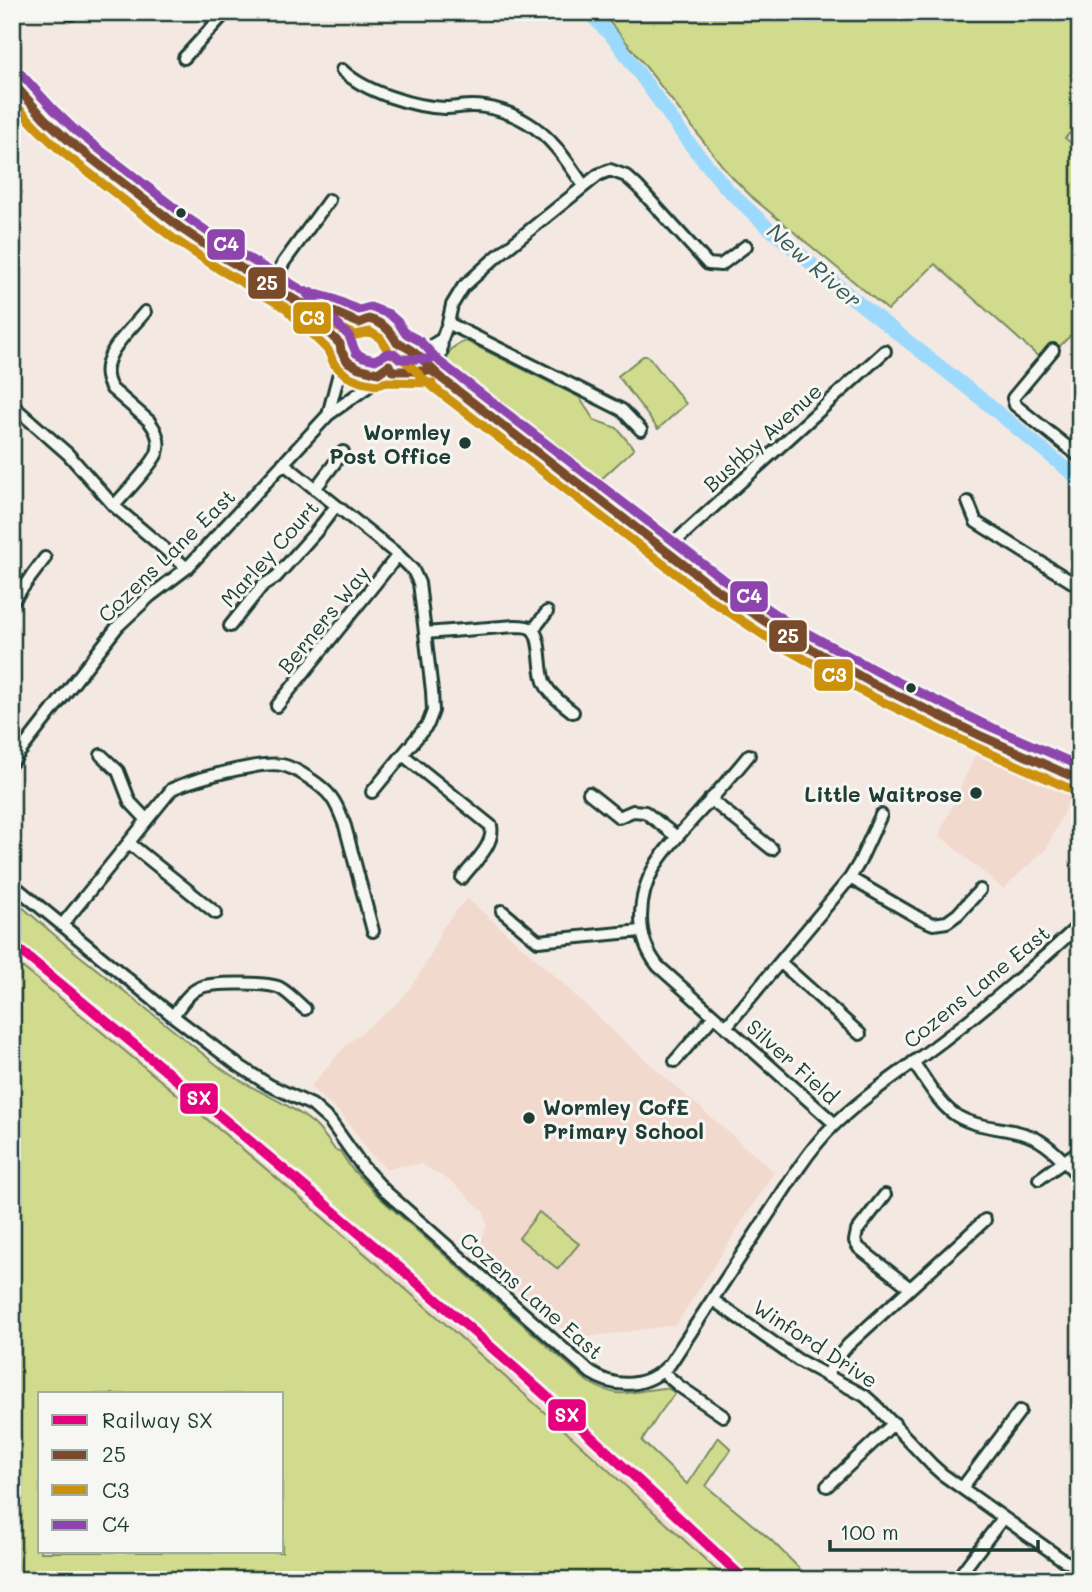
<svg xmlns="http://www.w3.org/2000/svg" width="1092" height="1592" viewBox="0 0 1092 1592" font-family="Mali,sans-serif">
  <rect width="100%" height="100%" fill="#f4e9e2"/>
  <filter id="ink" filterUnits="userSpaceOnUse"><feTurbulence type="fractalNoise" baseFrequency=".0143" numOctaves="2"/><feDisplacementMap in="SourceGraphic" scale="14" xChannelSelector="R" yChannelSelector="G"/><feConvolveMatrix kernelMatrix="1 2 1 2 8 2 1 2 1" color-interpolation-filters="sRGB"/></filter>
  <g filter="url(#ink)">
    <path fill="#f1d9ce" d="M 975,755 L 1072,794 L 1047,848 L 1003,889 L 939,835 Z
      M 467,898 L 557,978 L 627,1044 L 774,1172 L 676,1325 L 573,1339 L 479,1257 L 480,1243 L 487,1225 L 483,1211 L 452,1182 L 421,1164 L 399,1166 L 387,1170 L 368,1152 L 358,1136 L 342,1115 L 310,1087 L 347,1044 L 397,1004 L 410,988 L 429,958 L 442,928 Z
      M 12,937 L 200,1091 L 379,1243 L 673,1505 L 753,1580 L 727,1580 L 658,1515 L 451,1327 L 125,1050 L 12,959 Z"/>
    <path fill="#d0db8e" stroke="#788c61" stroke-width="2" fill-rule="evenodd" d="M 601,12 L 1080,12 L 1080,135 L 1073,130 L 1065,138 L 1080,150 L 1080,326 L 1056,350 L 1040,358 L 935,264 L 888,310 L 754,199 L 728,173 L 632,49 Z
      M 466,341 L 579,397 L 594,420 L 617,428 L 634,449 L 597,483 L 585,469 L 450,369 C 442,354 452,346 466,341 Z
      M 643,356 L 648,356 L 686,404 L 658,429 L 618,376 Z
      M 12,898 L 65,944 L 222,1069 C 251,1090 287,1101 314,1124 C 322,1132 329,1141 335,1150 L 340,1151 L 351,1168 L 379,1197 L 588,1382 C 622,1401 629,1391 664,1388 L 669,1389 L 675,1393 L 658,1416 L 642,1441 L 687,1484 L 718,1437 L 731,1449 L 706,1486 L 771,1540 L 811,1580 L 753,1580 C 516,1354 265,1143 12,937 Z
      M 12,959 C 258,1157 497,1364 727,1580 L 12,1580 ZM 40,1394 L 282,1394 L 282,1552 L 40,1552 Z
      M 539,1212 L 579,1244 L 558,1269 L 519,1238 Z"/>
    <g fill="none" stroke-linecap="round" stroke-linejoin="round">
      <path stroke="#9cdafd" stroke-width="14" d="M 588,12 L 616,41 L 689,143 L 726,188 L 764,224 L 850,296 L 979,397 L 1080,480"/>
      <g stroke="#1f3d34" stroke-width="16">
        <path id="minor" d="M 71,14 L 73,12
          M 184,58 L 226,12
          M 342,70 C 365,92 414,107 445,108 C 454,108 463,106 472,106 C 491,106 512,113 528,123 C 553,138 568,163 584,186
          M 270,287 L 284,262 L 329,200
          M 448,323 L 622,410 L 641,430
          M 1053,350 L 1013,398 L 1015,405 L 1080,457
          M 417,354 L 442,339
          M 432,371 L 441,354 L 442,339 L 448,323 L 452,305 L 463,287 L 495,258 L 598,175 L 610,170 L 626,176 L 638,187 L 708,264 L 721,265 L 746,246
          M 12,405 L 68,454 L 114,506 L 187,568
          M 328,415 L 343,358
          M 283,463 L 398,555 L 413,570 L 419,583 L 432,691 L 433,711 L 428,724 L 372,792
          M 315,489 L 343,452
          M 968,502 L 976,522 L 1080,587
          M 114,506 C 124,494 152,466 157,453 C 161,442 156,430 149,421 L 112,389 C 93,360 128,333 145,312
          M 665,551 L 885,351
          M 12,602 L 45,558
          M 230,626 L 262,586 L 276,577 L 315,533 L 336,506
          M 533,630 L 547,612
          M 425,633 L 515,626 C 520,626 528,626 532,629 C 543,639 538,670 545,684 C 551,696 563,704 573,712
          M 277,706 L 398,555
          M 101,755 L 118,771 L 130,802 L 147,820
          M 403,755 L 491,826 C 495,845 473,863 462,878
          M 749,755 C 732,776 714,796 696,816 C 668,847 641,872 641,917 C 641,936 646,951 658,966 L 835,1124
          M 12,762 L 118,626 L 150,596 L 187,568 L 328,415 L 369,386 L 378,373
          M 589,793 L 619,817 L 633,811 L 645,812 L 677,837
          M 710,799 L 772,849
          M 129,843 L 216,913
          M 850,878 L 919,918 L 933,924 L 947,922 L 958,914 L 980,890
          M 12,884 L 173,1016 L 235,1063 L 269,1085 L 312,1105 L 330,1121 L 362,1166 L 385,1191 L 591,1373 C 618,1390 648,1387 670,1364 L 798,1169 C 809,1153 821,1137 835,1124 C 872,1089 915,1063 954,1032 C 997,998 1040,962 1080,924
          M 502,911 L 538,941 L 641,931
          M 62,925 L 172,789 C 194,779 260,761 282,765 C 296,768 322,785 331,797 C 338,806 341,816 345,826 L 373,931
          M 780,962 L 860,1034
          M 173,1016 C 180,1006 188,993 199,988 C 211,982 267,982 280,988 C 289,993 297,1002 305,1009
          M 726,1027 L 850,878 L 859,863 L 881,815
          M 675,1061 L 714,1016
          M 913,1062 C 926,1080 939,1105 957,1116 C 979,1129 1007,1127 1030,1136 C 1049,1143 1065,1163 1080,1177
          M 1039,1179 L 1080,1150
          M 885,1195 L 857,1231 L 855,1241 L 859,1248 L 910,1288
          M 713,1300 L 798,1360 L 865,1396 L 874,1404 L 932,1465 L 942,1474 L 1063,1560 L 1080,1568
          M 663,1372 L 679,1386 L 723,1416
          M 826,1376 L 838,1357 L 848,1345 L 985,1220
          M 827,1486 L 894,1423
          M 962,1488 L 1020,1411
          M 956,1580 L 1003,1518"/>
      </g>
      <g stroke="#1f3d34" stroke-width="23">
        <path id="primary" d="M 12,82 L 44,118 L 69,141 L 182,229 L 226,259 L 297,301 L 331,311 L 359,323
          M 298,303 L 340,344
          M 369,319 C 384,323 390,329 397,343 L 389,365 L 378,373 C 358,370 328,360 347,336 C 353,328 359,323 369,319 Z
          M 397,343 C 412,346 422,360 432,371 L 713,587 L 781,632 L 874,684 L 979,735 L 1080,780
          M 389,365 L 392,371 L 432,371"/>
      </g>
      <use href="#minor" stroke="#f6f6f2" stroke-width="10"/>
      <use href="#primary" stroke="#fbddab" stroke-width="18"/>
      <g stroke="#f6f6f2" stroke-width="14">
        <path id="bus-1" d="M 12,82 L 44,118 L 69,141 L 182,229 L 226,259 L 297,301 L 340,344 L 341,351 L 348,362 L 359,368 L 378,373 L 389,365 L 392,371 L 432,371 L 713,587 L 781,632 L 874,684 L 979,735 L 1080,780
          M 298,302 L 331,311 L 359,323 L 369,319 C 383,323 390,330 397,343 C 416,349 428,367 443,379"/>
      </g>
      <g stroke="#f6f6f2" stroke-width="14">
        <path id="bus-2" d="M 12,101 L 36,127 L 61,151 L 174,239 L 219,269 L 293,312 L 327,323 L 356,335 L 370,332 L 380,338 L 389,352 L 401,358 L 408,363 L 425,381 L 706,597 L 774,642 L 869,695 L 974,746 L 1075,791
          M 289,312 L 328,350 L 334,364 L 347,376 L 361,382 L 377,385 L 387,382 L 432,383"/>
      </g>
      <g stroke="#f6f6f2" stroke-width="14">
        <path id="bus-3" d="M 21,74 L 53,109 L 77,132 L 189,219 L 233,249 L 302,290 L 334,299 L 359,310 L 370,307 L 389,314 L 398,322 L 405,333 L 420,341 L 440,362 L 720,577 L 787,622 L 880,673 L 984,724 L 1080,766
          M 307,294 L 349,336 L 356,353 L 363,357 L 375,360 L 388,353 L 395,354 L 400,359 L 432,359"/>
      </g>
      <use href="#bus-1" stroke="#7a4b2a" stroke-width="9"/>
      <use href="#bus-2" stroke="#cc910a" stroke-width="9"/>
      <use href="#bus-3" stroke="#8e44ad" stroke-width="9"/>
      <g stroke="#f6f6f2" stroke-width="16">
        <path id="rail-1" d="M 12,944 C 168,1072 323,1200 475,1333 C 567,1413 656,1496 745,1580"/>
      </g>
      <use href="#rail-1" stroke="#e5007d" stroke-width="10"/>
    </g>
  </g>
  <g fill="#1f3d34" stroke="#f6f6f2" stroke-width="2.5">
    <circle cx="181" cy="213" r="6"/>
    <circle cx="465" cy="443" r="7"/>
    <circle cx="911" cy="688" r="6"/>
    <circle cx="976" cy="793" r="7"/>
    <circle cx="529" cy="1118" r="7"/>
  </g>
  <g text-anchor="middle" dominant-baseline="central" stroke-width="6" stroke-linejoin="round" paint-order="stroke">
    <g font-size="21" font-weight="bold" fill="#1f3d34" stroke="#f6f6f2" text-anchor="end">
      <text x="451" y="431">Wormley<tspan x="451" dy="24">Post Office</tspan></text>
      <text x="962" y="793">Little Waitrose</text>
      <text x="543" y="1106" text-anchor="start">Wormley CofE<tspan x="543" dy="24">Primary School</tspan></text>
    </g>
    <g font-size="21" fill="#1f3d34" stroke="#f6f6f2">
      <text transform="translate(762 437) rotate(-42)">Bushby Avenue</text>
      <text transform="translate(269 553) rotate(-48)">Marley Court</text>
      <text transform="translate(166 555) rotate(-44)">Cozens Lane East</text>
      <text transform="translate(323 619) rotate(-51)">Berners Way</text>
      <text transform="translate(976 986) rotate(-39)">Cozens Lane East</text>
      <text transform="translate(793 1061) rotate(42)">Silver Field</text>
      <text transform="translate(532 1295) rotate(41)">Cozens Lane East</text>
      <text transform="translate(816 1343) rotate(33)">Winford Drive</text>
    </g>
    <g font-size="23" font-style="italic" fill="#385c5c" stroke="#f6f6f2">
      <text transform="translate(815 265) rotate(41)">New River</text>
    </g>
  </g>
  <g stroke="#f6f6f2" stroke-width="2.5">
    <rect x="206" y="228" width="40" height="33" rx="7" fill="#8e44ad"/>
    <rect x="247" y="266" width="40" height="34" rx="7" fill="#7a4b2a"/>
    <rect x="292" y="301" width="40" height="34" rx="7" fill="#cc910a"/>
    <rect x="729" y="580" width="40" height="33" rx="7" fill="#8e44ad"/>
    <rect x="768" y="619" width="40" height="34" rx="7" fill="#7a4b2a"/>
    <rect x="813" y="658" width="41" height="34" rx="7" fill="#cc910a"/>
    <rect x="179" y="1082" width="40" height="33" rx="7" fill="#e5007d"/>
    <rect x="547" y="1398" width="40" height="34" rx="7" fill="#e5007d"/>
  </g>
  <g font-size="19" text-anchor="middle" font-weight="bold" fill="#fff">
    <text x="226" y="251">C4</text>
    <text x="267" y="290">25</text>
    <text x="312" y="325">C3</text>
    <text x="749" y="603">C4</text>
    <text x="788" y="643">25</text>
    <text x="834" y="682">C3</text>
    <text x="199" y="1105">SX</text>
    <text x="567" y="1422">SX</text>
  </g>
  <rect width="1092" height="1592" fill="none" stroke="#f6f6f2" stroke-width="42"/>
  <rect x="21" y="21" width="1050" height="1550" fill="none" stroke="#1f3d34" stroke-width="2.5" filter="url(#ink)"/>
  <rect x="38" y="1392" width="245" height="161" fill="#f6f6f2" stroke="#a0aca6" stroke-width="2"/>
  <rect x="52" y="1415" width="35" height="10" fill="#e5007d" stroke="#a0aca6" stroke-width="2"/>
  <text x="102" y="1428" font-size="21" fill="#1f3d34">Railway SX</text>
  <rect x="52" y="1450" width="35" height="10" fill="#7a4b2a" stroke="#a0aca6" stroke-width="2"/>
  <text x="102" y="1462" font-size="21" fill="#1f3d34">25</text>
  <rect x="52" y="1485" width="35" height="10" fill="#cc910a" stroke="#a0aca6" stroke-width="2"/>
  <text x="102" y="1498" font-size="21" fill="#1f3d34">C3</text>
  <rect x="52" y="1520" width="35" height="10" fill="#8e44ad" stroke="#a0aca6" stroke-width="2"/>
  <text x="102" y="1532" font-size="21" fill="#1f3d34">C4</text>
  <path d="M830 1540v10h208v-10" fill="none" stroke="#1f3d34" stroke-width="3.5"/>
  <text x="840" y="1540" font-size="21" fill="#1f3d34" stroke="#f6f6f2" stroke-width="5" paint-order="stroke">100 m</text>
</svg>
